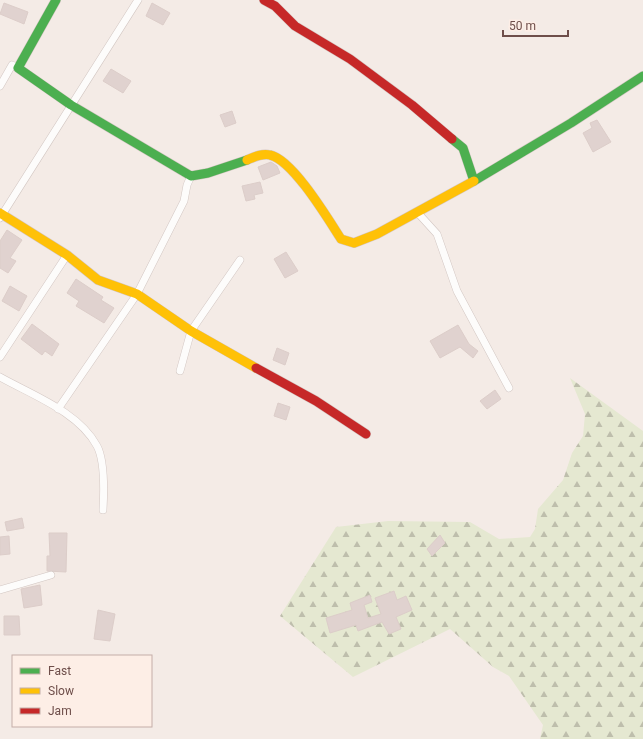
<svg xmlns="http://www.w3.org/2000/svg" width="643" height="739" viewBox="0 0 643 739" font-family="Roboto,sans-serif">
  <defs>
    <pattern id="forest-firs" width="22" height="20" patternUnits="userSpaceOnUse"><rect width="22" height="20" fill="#e5e8d1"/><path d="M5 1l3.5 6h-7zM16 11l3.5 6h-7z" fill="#bebeac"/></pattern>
  </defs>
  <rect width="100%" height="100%" fill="#f4ebe6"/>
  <path fill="url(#forest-firs)" d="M 570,378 L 643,431 L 643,739 L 540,739 L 543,725 L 509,676 L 493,667 L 450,629 L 353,677 L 280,616 L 336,527 L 388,521 L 470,522 L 499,539 L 530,537 L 535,529 L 538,509 L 563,480 L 572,453 L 583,436 L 585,414 Z"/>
  <path fill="#e0d2cf" stroke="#dccdc9" d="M 4,3 L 28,12 L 24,24 L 0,14 Z
    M 152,3 L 170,13 L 163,25 L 146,16 Z
    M 111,69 L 131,81 L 123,93 L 103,81 Z
    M 232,111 L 236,123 L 225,127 L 220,115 Z
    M 597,120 L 611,142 L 593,152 L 583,133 L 592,128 L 590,123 Z
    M 271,162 L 277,166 L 280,173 L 263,180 L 258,167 Z
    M 260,182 L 263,193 L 254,195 L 255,199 L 246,201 L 242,186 Z
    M 7,230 L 22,240 L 10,258 L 16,261 L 8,273 L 0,268 L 0,241 Z
    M 286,252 L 298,271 L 285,278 L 274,259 Z
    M 76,279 L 103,297 L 101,300 L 114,308 L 104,323 L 76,306 L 79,301 L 67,293 Z
    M 10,286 L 27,296 L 19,311 L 2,301 Z
    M 32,324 L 59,344 L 52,356 L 45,351 L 42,355 L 21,339 Z
    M 458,325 L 469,344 L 478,351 L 473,358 L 460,347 L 440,358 L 430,341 Z
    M 277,348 L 289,353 L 285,365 L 273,360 Z
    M 495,390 L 501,399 L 487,409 L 480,401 Z
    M 278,403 L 290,407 L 286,420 L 274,416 Z
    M 22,518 L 24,528 L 7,531 L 5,522 Z
    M 49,533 L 67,533 L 66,572 L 47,571 L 47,556 L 50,556 Z
    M 440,535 L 445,543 L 432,556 L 427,549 Z
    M 9,536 L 10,554 L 0,555 L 0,537 Z
    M 40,585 L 42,605 L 24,608 L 21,589 Z
    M 394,591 L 397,600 L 406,596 L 412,610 L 396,617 L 401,629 L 389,634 L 382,622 L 358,631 L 356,625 L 330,633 L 326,618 L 352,610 L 350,603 L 370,595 L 372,602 L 364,605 L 368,618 L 381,614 L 375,598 Z
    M 98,610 L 115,614 L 110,641 L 94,639 Z
    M 4,616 L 19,616 L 20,635 L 4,635 Z"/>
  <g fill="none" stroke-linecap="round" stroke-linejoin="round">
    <g stroke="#d2c6c2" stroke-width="8">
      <path id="street" d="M 0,86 L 12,65 L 18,68
        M 417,212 L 437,234 L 457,291 L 509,388
        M 0,218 L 138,0
        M 0,357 L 67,255
        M 180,371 L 191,331 L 240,260
        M 0,377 C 32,395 79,412 97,446 C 105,461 104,492 103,510
        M 58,409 L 137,294 L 184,201 L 187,185 L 191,176
        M 0,590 L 51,575"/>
    </g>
    <g stroke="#d3c6c3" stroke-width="10">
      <path id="fast" d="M 56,0 L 18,68 L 71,105 L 191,176 L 208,173 L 247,160
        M 452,139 L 463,148 L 474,181 L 571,123 L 643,76"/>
    </g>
    <g stroke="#d3c6c3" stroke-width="10">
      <path id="slow" d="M 247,160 C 254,157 262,153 270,155 C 293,160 328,219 341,239 L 354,243 L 377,234 L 474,181
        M 0,213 L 67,255 L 98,280 L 137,294 L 191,331 L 256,368"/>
    </g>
    <g stroke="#d3c6c3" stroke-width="10">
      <path id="jam" d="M 264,0 L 275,6 L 295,26 L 350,59 L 412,105 L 452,139
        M 256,368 L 316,401 L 366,434"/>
    </g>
    <use href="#street" stroke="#fdfcfb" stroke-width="7"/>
    <use href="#fast" stroke="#4caf50" stroke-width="9"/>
    <use href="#slow" stroke="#ffc107" stroke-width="9"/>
    <use href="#jam" stroke="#c62828" stroke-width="9"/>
  </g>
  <rect x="12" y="655" width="140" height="72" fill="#fdeee6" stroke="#c4aea8"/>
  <rect x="20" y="668" width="20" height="6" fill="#4caf50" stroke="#c4aea8"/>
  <text x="48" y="675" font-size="12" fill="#6e4e4a">Fast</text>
  <rect x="20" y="688" width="20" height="6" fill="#ffc107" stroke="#c4aea8"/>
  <text x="48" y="695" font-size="12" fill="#6e4e4a">Slow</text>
  <rect x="20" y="708" width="20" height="6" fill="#c62828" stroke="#c4aea8"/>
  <text x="48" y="715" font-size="12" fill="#6e4e4a">Jam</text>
  <path d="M503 30v6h65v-6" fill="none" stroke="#6e4e4a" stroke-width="2"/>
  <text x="509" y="30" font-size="12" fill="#6e4e4a" stroke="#fdeee6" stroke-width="3" paint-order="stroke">50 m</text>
</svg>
